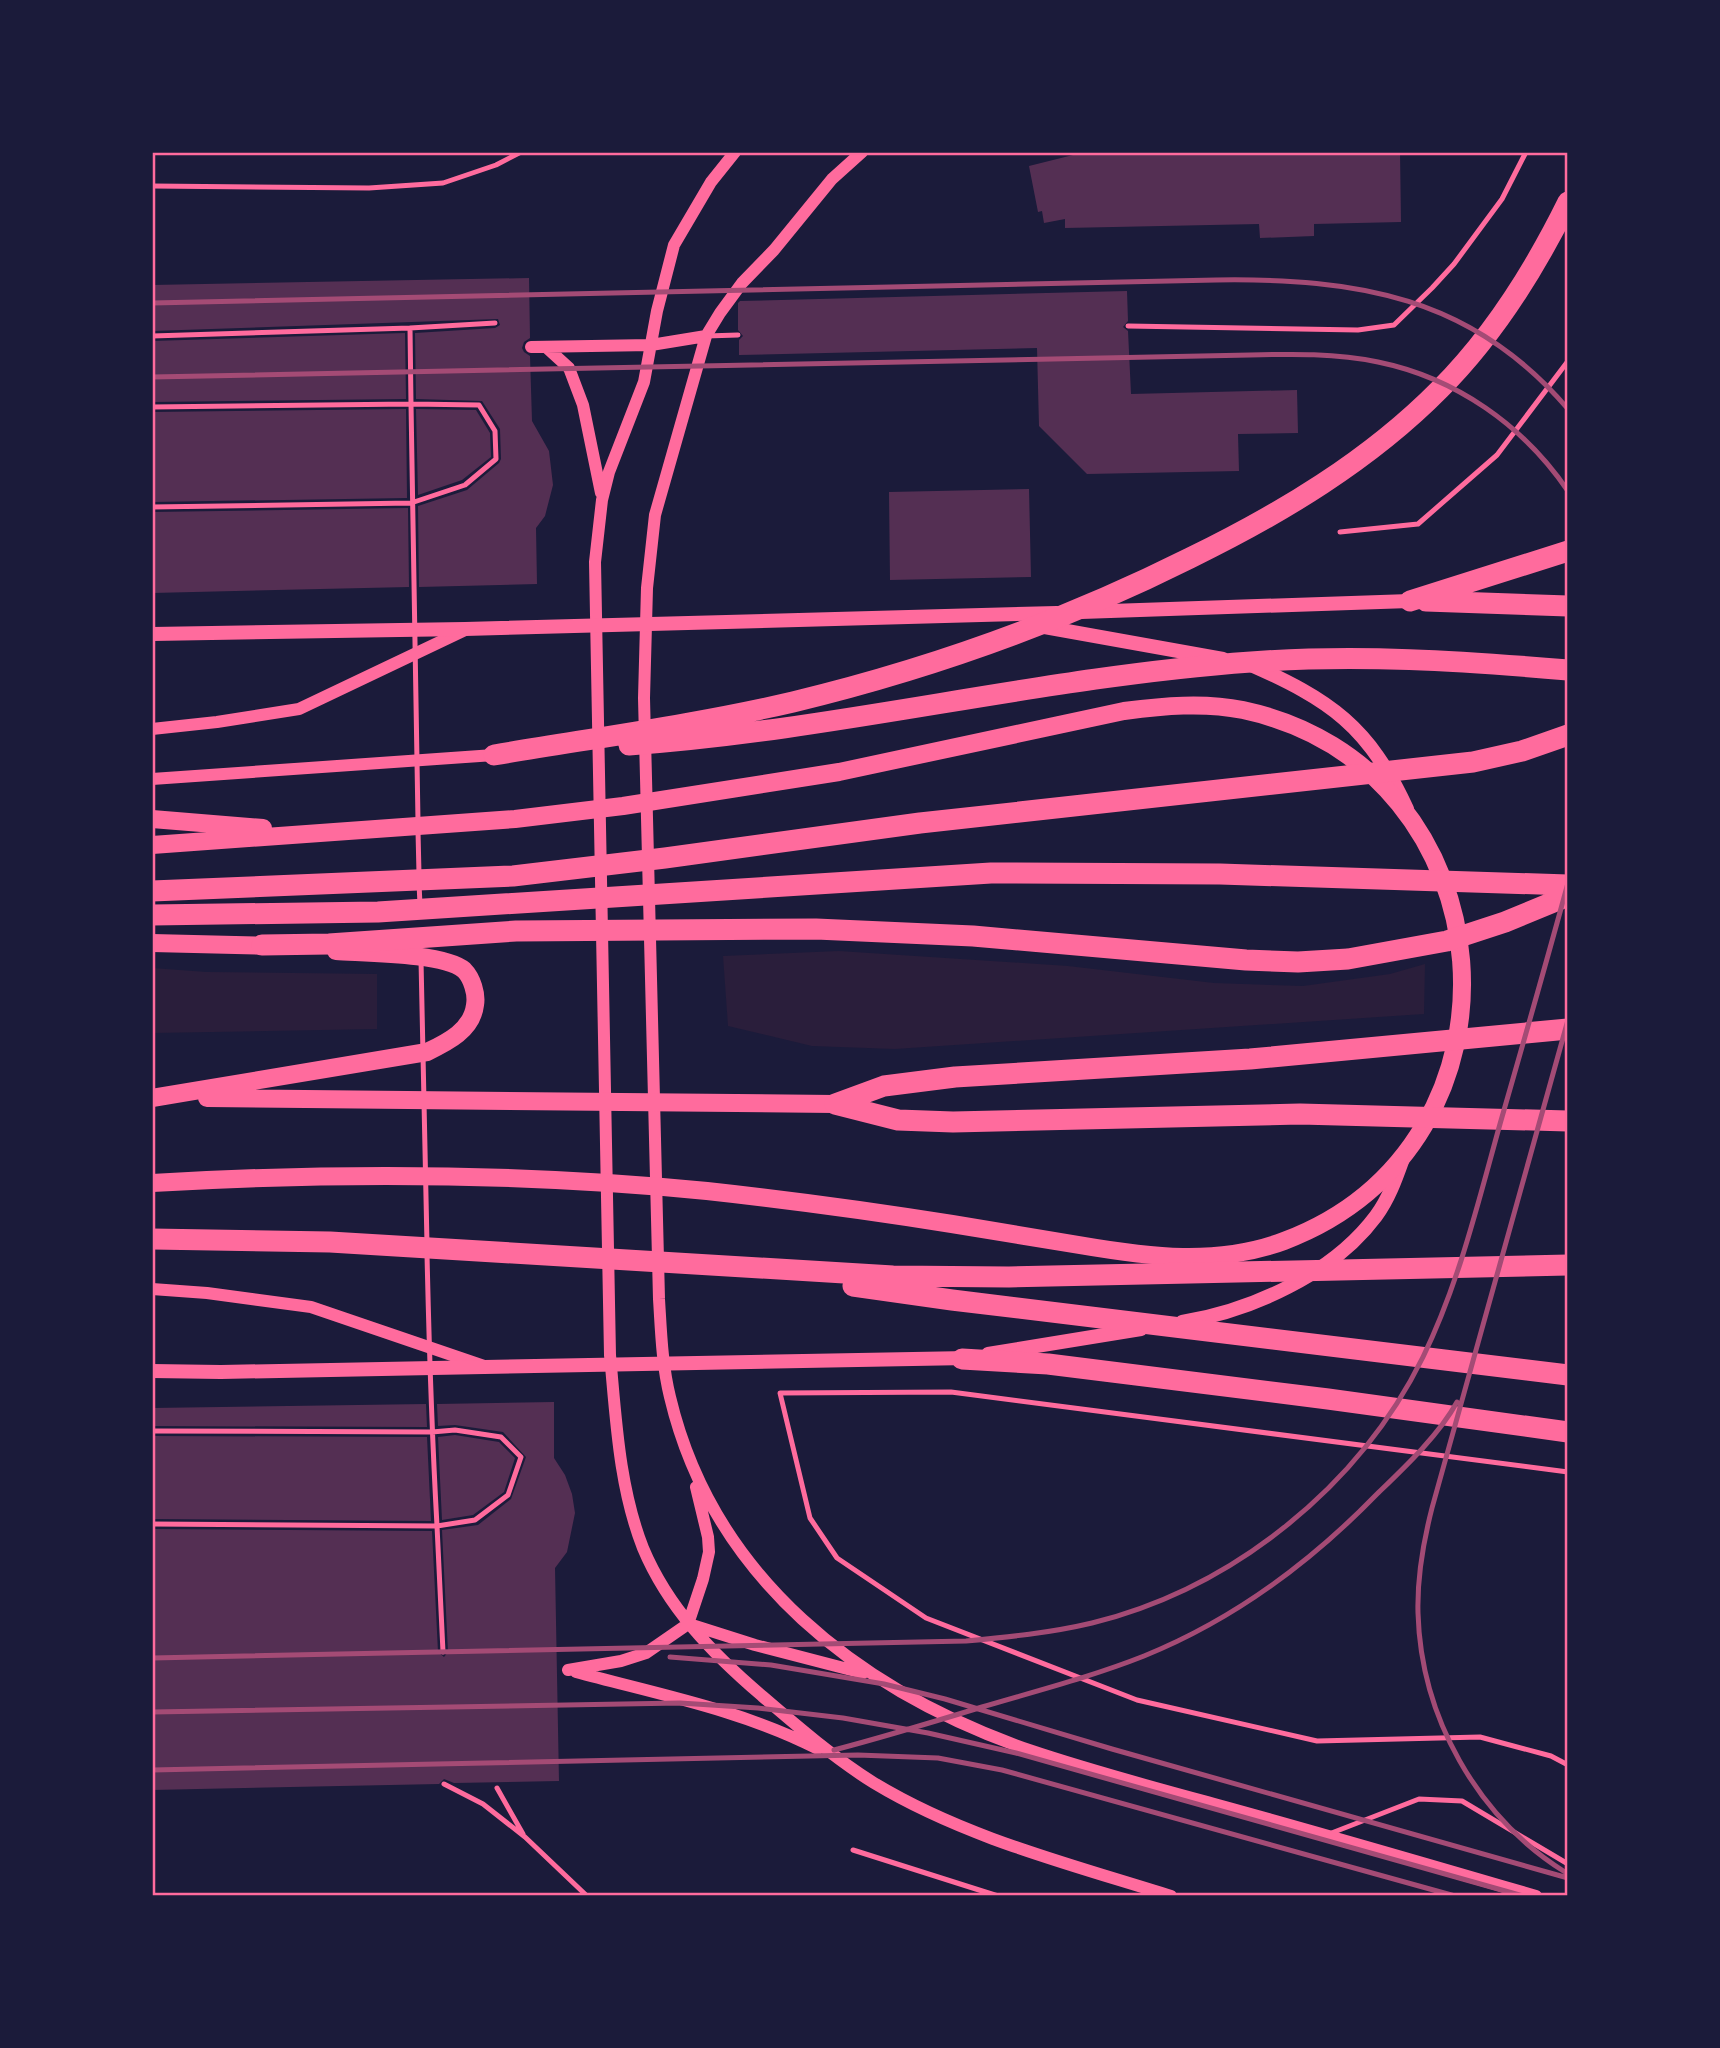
<svg xmlns="http://www.w3.org/2000/svg" width="1720" height="2048" viewBox="0 0 1720 2048" font-family="Karla,sans-serif">
  <rect width="100%" height="100%" fill="#1b1b3a"/>
  <path fill="#2a1e3b" d="M 839,951 L 1068,966 L 1214,983 L 1303,986 L 1390,974 L 1425,964 L 1424,1014 L 895,1049 L 812,1046 L 728,1026 L 723,956 Z
    M 152,968 L 206,972 L 377,974 L 377,1029 L 152,1033 Z"/>
  <path fill="#542f53" d="M 1085,152 L 1400,152 L 1401,222 L 1314,224 L 1314,236 L 1260,238 L 1259,224 L 1065,228 L 1065,219 L 1044,223 L 1042,211 L 1038,212 L 1029,166 Z
    M 529,278 L 530,338 L 524,342 L 522,348 L 524,352 L 530,356 L 532,421 L 549,451 L 553,485 L 545,516 L 536,528 L 537,584 L 419,587 L 418,506 L 467,490 L 499,463 L 501,459 L 500,429 L 482,401 L 416,399 L 415,333 L 495,328 L 500,325 L 498,319 L 152,331 L 152,285 Z
    M 1127,291 L 1128,321 L 1123,327 L 1128,331 L 1131,394 L 1297,390 L 1298,433 L 1238,434 L 1239,471 L 1087,474 L 1039,426 L 1037,348 L 739,355 L 739,340 L 743,336 L 738,330 L 738,303 L 740,301 Z
    M 405,333 L 406,399 L 152,402 L 152,341 Z
    M 406,409 L 407,498 L 152,502 L 152,412 Z
    M 416,409 L 476,410 L 490,433 L 491,457 L 462,480 L 418,495 Z
    M 1029,489 L 1031,577 L 890,580 L 889,492 Z
    M 408,508 L 409,587 L 152,593 L 152,512 Z
    M 554,1402 L 554,1458 L 565,1475 L 572,1494 L 575,1513 L 567,1552 L 555,1568 L 559,1781 L 454,1783 L 444,1779 L 439,1784 L 152,1790 L 152,1529 L 432,1531 L 438,1652 L 444,1657 L 448,1652 L 442,1530 L 478,1525 L 511,1499 L 526,1457 L 503,1432 L 455,1425 L 438,1426 L 437,1404 Z
    M 426,1404 L 427,1427 L 152,1426 L 152,1408 Z
    M 455,1435 L 499,1442 L 515,1458 L 504,1492 L 473,1515 L 442,1520 L 438,1437 Z
    M 152,1436 L 427,1437 L 431,1521 L 152,1519 Z"/>
  <g fill="none" stroke-linecap="round" stroke-linejoin="round">
    <path stroke="#ff6b9d" stroke-width="5" d="M 152,186 L 369,188 L 443,183 L 496,165 L 521,152
      M 1128,326 L 1358,330 L 1394,325 L 1432,288 L 1454,264 L 1502,199 L 1526,152
      M 410,328 L 495,323
      M 152,336 L 410,328 L 411,404 L 479,405 L 495,431 L 496,459 L 465,485 L 411,503 L 152,507
      M 706,336 L 738,335
      M 152,407 L 411,404 L 418,821
      M 1340,532 L 1418,524 L 1497,455 L 1568,361
      M 418,831 L 419,874
      M 419,883 L 420,905
      M 421,960 L 427,1244
      M 152,1431 L 432,1432 L 455,1430 L 501,1437 L 521,1457 L 508,1495 L 475,1520 L 437,1526 C 432,1436 429,1345 427,1254
      M 1568,1472 L 951,1392 L 780,1393 L 810,1518 L 837,1558 L 926,1618 L 1137,1700 L 1317,1741 L 1480,1737 L 1551,1756 L 1568,1765
      M 152,1524 L 437,1526 L 443,1652
      M 444,1784 L 483,1804 L 525,1837 L 587,1896
      M 497,1788 L 523,1834
      M 1329,1834 L 1419,1799 L 1462,1801 L 1568,1864
      M 853,1850 L 998,1896"/>
    <path stroke="#ff6b9d" stroke-width="12" d="M 735,152 L 711,182 L 674,245 L 657,311 L 644,382 L 609,472 L 602,500 L 595,562 L 610,1355 C 616,1419 619,1487 643,1548 C 668,1608 713,1654 761,1695 C 797,1726 834,1758 874,1783 C 965,1838 1070,1864 1171,1896
      M 862,152 L 832,179 L 774,250 L 742,283 L 720,313 L 706,336 L 655,515 L 647,588 L 644,698 L 659,1299 C 661,1331 662,1365 670,1397 C 713,1578 860,1691 1029,1750 C 1091,1771 1155,1788 1218,1805 C 1324,1834 1430,1865 1536,1896
      M 531,347 L 651,345 L 706,336
      M 546,347 L 569,368 L 583,405 L 601,493
      M 152,729 L 217,722 L 299,709 L 465,630
      M 152,779 L 494,755
      M 152,1289 L 207,1293 L 311,1307 L 484,1366
      M 692,1625 L 755,1645 L 863,1673
      M 568,1670 L 621,1661 L 646,1653 L 688,1624 L 703,1579 L 709,1552 L 708,1537 L 696,1487
      M 576,1672 C 657,1694 742,1710 818,1749"/>
    <path stroke="#ff6b9d" stroke-width="14" d="M 1081,612 L 1410,601
      M 1039,626 L 1223,659
      M 152,634 L 465,629 L 1057,613
      M 1249,664 C 1330,700 1369,726 1407,809
      M 1182,1322 C 1251,1311 1333,1274 1376,1216 C 1390,1197 1397,1175 1405,1153
      M 988,1354 L 1141,1329
      M 152,1371 L 221,1372 L 968,1358"/>
    <path stroke="#ff6b9d" stroke-width="18" d="M 152,819 L 263,828
      M 152,845 L 515,819 L 623,806 L 839,772 L 1124,711 C 1163,706 1203,702 1243,710 C 1512,768 1542,1144 1284,1241 C 1217,1266 1149,1257 1079,1245 C 1037,1238 995,1231 952,1224 C 871,1211 789,1200 707,1191 C 523,1173 337,1172 152,1183
      M 152,943 L 274,946
      M 152,1098 L 427,1052 C 448,1042 472,1030 475,1005 C 477,994 472,978 464,970 C 445,953 364,953 336,951
      M 207,1098 L 835,1104"/>
    <path stroke="#ff6b9d" stroke-width="21" d="M 1410,601 L 1568,551
      M 1426,601 L 1568,606
      M 629,745 C 838,730 1042,677 1251,662 C 1357,654 1462,661 1568,670
      M 494,755 C 594,738 694,725 793,702 C 930,669 1064,621 1190,558 C 1280,514 1369,461 1440,389 C 1494,335 1534,271 1568,202
      M 152,891 L 513,876 L 665,858 L 920,823 L 1473,762 L 1522,751 L 1568,735
      M 152,915 L 378,912 L 991,873 L 1220,874 L 1568,885
      M 262,945 L 329,944 L 516,931 L 816,929 L 973,936 L 1246,960 L 1298,962 L 1348,959 L 1447,941 L 1505,922 L 1568,896
      M 835,1104 L 884,1086 L 955,1077 L 1250,1059 L 1568,1029
      M 835,1104 L 898,1120 L 953,1122 L 1300,1114 L 1568,1121
      M 152,1239 L 330,1242 L 893,1276 L 1009,1277 L 1568,1265
      M 853,1286 L 952,1300 L 1568,1375
      M 962,1359 L 1048,1364 L 1328,1399 L 1568,1432"/>
    <path stroke="#a44b75" stroke-width="5" d="M 152,303 L 1216,280 C 1356,278 1472,296 1568,409
      M 152,377 L 1250,355 C 1292,354 1336,353 1378,362 C 1456,378 1523,425 1568,491
      M 670,1657 L 771,1665 L 884,1684 L 945,1699 L 1112,1749 L 1568,1878
      M 152,1658 L 966,1641 C 1008,1637 1050,1633 1092,1623 C 1233,1588 1359,1487 1423,1357 C 1459,1283 1478,1203 1500,1124 C 1523,1044 1546,964 1568,883
      M 152,1712 L 680,1703 L 758,1708 L 843,1718 L 928,1733 L 1016,1753 L 1523,1896
      M 834,1750 C 884,1737 933,1722 982,1707 C 1036,1691 1091,1677 1144,1656 C 1233,1620 1310,1563 1377,1494 C 1404,1468 1439,1435 1457,1402
      M 152,1770 L 858,1755 L 938,1758 L 1002,1770 L 1455,1896
      M 1565,1872 C 1477,1817 1421,1717 1418,1613 C 1417,1578 1423,1543 1432,1508 L 1568,1020"/>
  </g>
  <rect width="1720" height="2048" fill="none" stroke="#1b1b3a" stroke-width="308"/>
  <rect x="154" y="154" width="1412" height="1740" fill="none" stroke="#ff6b9d" stroke-width="2.5"/>
</svg>
